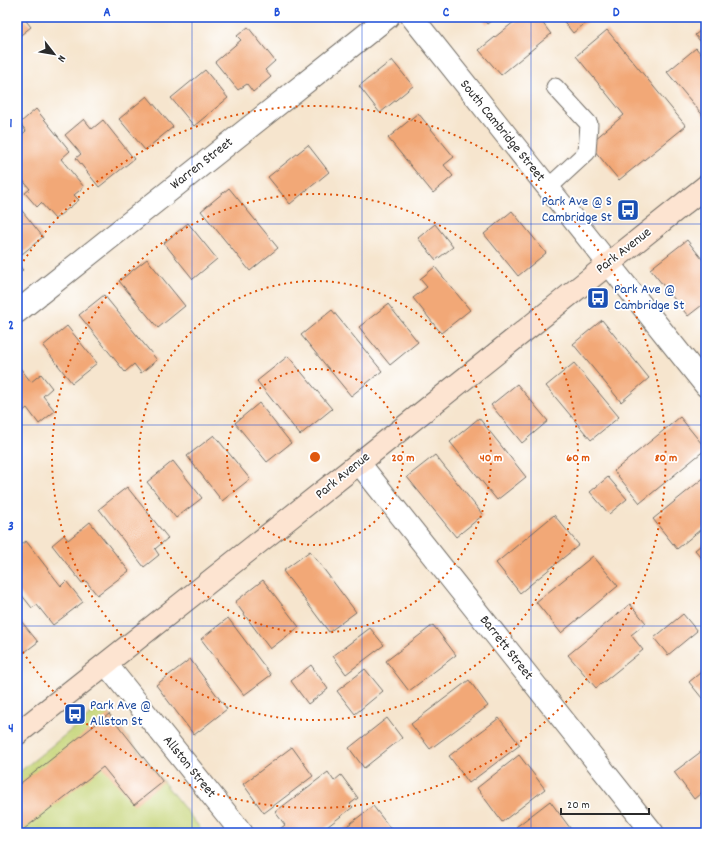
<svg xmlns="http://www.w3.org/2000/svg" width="723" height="850" viewBox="0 0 723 850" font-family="Dekko,sans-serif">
  <rect width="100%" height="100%" fill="#fff"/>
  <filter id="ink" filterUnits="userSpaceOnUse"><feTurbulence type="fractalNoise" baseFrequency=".025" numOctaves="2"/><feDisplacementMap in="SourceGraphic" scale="8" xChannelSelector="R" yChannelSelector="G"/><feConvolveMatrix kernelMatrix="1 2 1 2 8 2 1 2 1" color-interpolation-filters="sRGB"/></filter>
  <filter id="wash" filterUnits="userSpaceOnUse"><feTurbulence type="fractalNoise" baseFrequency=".012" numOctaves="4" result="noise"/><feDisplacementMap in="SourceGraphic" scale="16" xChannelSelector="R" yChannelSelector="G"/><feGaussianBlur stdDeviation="0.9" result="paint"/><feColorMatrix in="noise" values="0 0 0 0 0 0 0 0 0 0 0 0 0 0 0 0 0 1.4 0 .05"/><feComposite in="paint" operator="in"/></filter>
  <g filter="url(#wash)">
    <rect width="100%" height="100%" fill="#f6e5ce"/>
    <path fill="#c5d476" stroke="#788050" d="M 102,705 L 204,833 L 17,833 L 17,774 Z"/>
    <g id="blocks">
      <path fill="#f2a877" d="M 17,17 L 23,17 L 31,27 L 17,38 Z
        M 481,17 L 496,17 L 487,24 Z
        M 520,17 L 538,17 L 551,34 L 501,75 L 479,50 Z
        M 565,17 L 593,17 L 573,33 L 562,19 Z
        M 706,26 L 706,48 L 695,35 Z
        M 248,27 L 275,61 L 265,70 L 271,77 L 253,92 L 247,84 L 238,90 L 215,62 L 241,40 L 237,36 Z
        M 607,30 L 686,126 L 619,180 L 589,144 L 624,115 L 576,56 Z
        M 696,48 L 706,60 L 706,117 L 705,118 L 667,72 Z
        M 392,60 L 413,86 L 380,113 L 359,86 Z
        M 205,70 L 228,98 L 194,126 L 171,98 Z
        M 147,96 L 173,127 L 145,150 L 119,119 Z
        M 36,109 L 70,151 L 61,159 L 84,187 L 74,195 L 79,200 L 55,219 L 41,203 L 37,207 L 25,193 L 30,189 L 17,173 L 17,139 L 26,131 L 20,123 Z
        M 418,113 L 454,157 L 444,165 L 453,176 L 433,193 L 388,138 Z
        M 84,119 L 92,129 L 103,120 L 134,159 L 99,187 L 76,158 L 81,154 L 65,135 Z
        M 308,145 L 329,172 L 290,204 L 268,177 Z
        M 229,188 L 278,248 L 250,271 L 201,211 Z
        M 19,207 L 43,237 L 22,254 L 17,248 L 17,209 Z
        M 512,211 L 546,253 L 518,276 L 484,234 Z
        M 188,223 L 217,259 L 193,279 L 164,243 Z
        M 435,224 L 453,247 L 436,260 L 418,238 Z
        M 687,240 L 706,264 L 706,302 L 688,316 L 650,269 Z
        M 147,259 L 185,306 L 158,328 L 119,281 Z
        M 17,263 L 23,270 L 17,275 Z
        M 435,267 L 470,310 L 441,333 L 413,298 L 427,287 L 420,279 Z
        M 104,295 L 157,360 L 141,373 L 134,364 L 125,372 L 79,315 Z
        M 388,304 L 418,342 L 390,365 L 359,327 Z
        M 332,310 L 382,371 L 351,396 L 301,335 Z
        M 602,320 L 649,378 L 621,402 L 573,344 Z
        M 67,326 L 97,363 L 72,383 L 43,346 Z
        M 288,356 L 332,409 L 300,435 L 257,381 Z
        M 574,363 L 619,417 L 591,440 L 546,386 Z
        M 17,364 L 31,382 L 41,374 L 52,388 L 43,396 L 55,411 L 39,424 L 27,408 L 17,416 Z
        M 517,384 L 548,421 L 522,443 L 491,405 Z
        M 259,403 L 291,443 L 267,462 L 235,423 Z
        M 680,417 L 706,449 L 640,503 L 614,471 Z
        M 479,418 L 526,477 L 497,500 L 450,442 Z
        M 214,435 L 250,479 L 222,501 L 187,456 Z
        M 435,455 L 483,515 L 456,537 L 407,477 Z
        M 173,461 L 202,498 L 176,518 L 147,482 Z
        M 706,476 L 706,525 L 677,549 L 653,519 Z
        M 608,477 L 627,499 L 609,514 L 590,492 Z
        M 127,487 L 168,538 L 155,549 L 159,555 L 144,567 L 99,509 Z
        M 554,515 L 579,545 L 520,593 L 496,563 Z
        M 90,522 L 129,571 L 97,595 L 86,581 L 82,583 L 52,545 L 64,535 L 68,540 Z
        M 26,541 L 61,586 L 66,581 L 83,602 L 53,625 L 37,605 L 32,608 L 17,589 L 17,548 Z
        M 706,541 L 706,563 L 695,550 Z
        M 310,551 L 356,612 L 329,632 L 283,571 Z
        M 593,556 L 618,586 L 561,633 L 536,602 Z
        M 263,580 L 299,627 L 270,649 L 235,602 Z
        M 630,604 L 646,623 L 631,635 L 643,650 L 596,688 L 568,655 Z
        M 683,614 L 697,631 L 668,655 L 654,638 Z
        M 17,616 L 38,642 L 17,658 Z
        M 228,618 L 271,675 L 244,695 L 201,639 Z
        M 433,625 L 456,655 L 409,691 L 386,661 Z
        M 370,628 L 384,645 L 346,674 L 333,656 Z
        M 190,659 L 227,709 L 194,735 L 156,685 Z
        M 311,665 L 328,689 L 308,704 L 291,681 Z
        M 706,668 L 706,703 L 689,682 Z
        M 365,669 L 383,691 L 355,714 L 337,691 Z
        M 469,680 L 488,706 L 430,749 L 411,724 Z
        M 109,714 L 163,782 L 134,805 L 103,767 L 19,833 L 17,833 L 17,786 Z
        M 387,718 L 402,738 L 364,768 L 349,748 Z
        M 499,718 L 520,745 L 469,783 L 449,756 Z
        M 292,747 L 313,776 L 264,813 L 243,784 Z
        M 706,748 L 706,789 L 694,799 L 674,772 Z
        M 519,755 L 545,789 L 502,822 L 477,788 Z
        M 328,772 L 334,781 L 341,775 L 358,798 L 350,804 L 353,807 L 319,833 L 277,833 L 276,832 L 285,825 L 275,812 Z
        M 550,801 L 573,832 L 570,833 L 521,833 L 516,827 Z
        M 373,806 L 394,833 L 338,833 Z"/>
    </g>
  </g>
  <g filter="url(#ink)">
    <use href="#blocks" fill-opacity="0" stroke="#726c64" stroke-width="1"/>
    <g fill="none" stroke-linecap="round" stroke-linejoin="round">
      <g stroke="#726c64" stroke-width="19">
        <path id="lane" d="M 548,188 L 587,152 L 589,124 L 555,87"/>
      </g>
      <g stroke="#726c64" stroke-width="24">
        <path id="street" d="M 412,17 L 706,386
          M 17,312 L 388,17
          M 359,463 L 653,833
          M 106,664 L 242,833"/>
      </g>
      <g stroke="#726c64" stroke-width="24">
        <path id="secondary" d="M 17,734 L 359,463 L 706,186"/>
      </g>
      <use href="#lane" stroke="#fff" stroke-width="17"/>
      <use href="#street" stroke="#fff" stroke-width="22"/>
      <use href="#secondary" stroke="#fde4d1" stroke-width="22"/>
    </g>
  </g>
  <path fill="none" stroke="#1d4ed8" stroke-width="1" stroke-opacity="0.55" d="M 192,17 L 192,833M 362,17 L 362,833M 531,17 L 531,833M 17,224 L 706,224M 17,425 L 706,425M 17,626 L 706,626"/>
  <g fill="none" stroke="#df570e" stroke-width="2" stroke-dasharray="2 4">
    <circle cx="315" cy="457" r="88"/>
    <circle cx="315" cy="457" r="176"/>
    <circle cx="315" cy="457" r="263"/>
    <path d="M17 271A351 351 0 1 1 17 643"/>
  </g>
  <defs>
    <g id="bus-square" transform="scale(1.15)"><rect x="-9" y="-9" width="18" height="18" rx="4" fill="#1a4fb4" stroke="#fff"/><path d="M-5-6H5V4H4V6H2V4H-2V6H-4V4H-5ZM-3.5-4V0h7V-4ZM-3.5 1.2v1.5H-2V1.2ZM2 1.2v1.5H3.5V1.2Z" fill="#fff"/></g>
  </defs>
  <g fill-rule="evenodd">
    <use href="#bus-square" x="628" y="210"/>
    <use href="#bus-square" x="598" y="298"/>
    <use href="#bus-square" x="75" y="714"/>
  </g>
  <g text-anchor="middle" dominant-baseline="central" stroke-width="3.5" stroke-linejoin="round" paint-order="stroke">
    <g font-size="14" fill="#2b2b2b" stroke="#fff">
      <text transform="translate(502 131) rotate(51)">South Cambridge Street</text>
      <text transform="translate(202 164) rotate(-38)">Warren Street</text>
      <text transform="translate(624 251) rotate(-38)">Park Avenue</text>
      <text transform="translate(343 476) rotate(-39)">Park Avenue</text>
      <text transform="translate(506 648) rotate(52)">Barrett Street</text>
      <text transform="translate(189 767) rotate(51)">Allston Street</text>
    </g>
    <g font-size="14" fill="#164399" stroke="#fff" text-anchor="start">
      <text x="612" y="202" text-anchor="end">Park Ave @ S<tspan x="612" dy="16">Cambridge St</tspan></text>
      <text x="614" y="290">Park Ave @<tspan x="614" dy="16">Cambridge St</tspan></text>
      <text x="90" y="706">Park Ave @<tspan x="90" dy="16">Allston St</tspan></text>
    </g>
  </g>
  <circle cx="315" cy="457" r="6" fill="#df570e" stroke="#fff" stroke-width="2"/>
  <g font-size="12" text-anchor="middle" font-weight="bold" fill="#df570e" stroke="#fff" stroke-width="3.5" stroke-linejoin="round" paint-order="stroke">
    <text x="403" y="461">20 m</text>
    <text x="491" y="461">40 m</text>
    <text x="578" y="461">60 m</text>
    <text x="666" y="461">80 m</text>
  </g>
  <rect width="723" height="850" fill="none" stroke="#fff" stroke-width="44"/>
  <g transform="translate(54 54) rotate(121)" stroke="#ffffff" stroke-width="3" paint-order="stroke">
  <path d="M0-3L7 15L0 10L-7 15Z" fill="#2b2b2b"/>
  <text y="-6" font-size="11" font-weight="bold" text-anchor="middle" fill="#2b2b2b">N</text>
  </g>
  <path d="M561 808v6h88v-6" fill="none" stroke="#2b2b2b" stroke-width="2"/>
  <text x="567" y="808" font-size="12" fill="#2b2b2b" stroke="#ffffff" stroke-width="3" paint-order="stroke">20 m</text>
  <rect x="22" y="22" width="679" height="806" fill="none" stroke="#1d4ed8" stroke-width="1.5"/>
  <g font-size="13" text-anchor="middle" font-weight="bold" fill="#1d4ed8">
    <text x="107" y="16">A</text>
    <text x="277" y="16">B</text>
    <text x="446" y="16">C</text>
    <text x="616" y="16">D</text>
    <text x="11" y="127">1</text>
    <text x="11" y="329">2</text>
    <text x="11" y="530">3</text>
    <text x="11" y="732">4</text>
  </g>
</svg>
